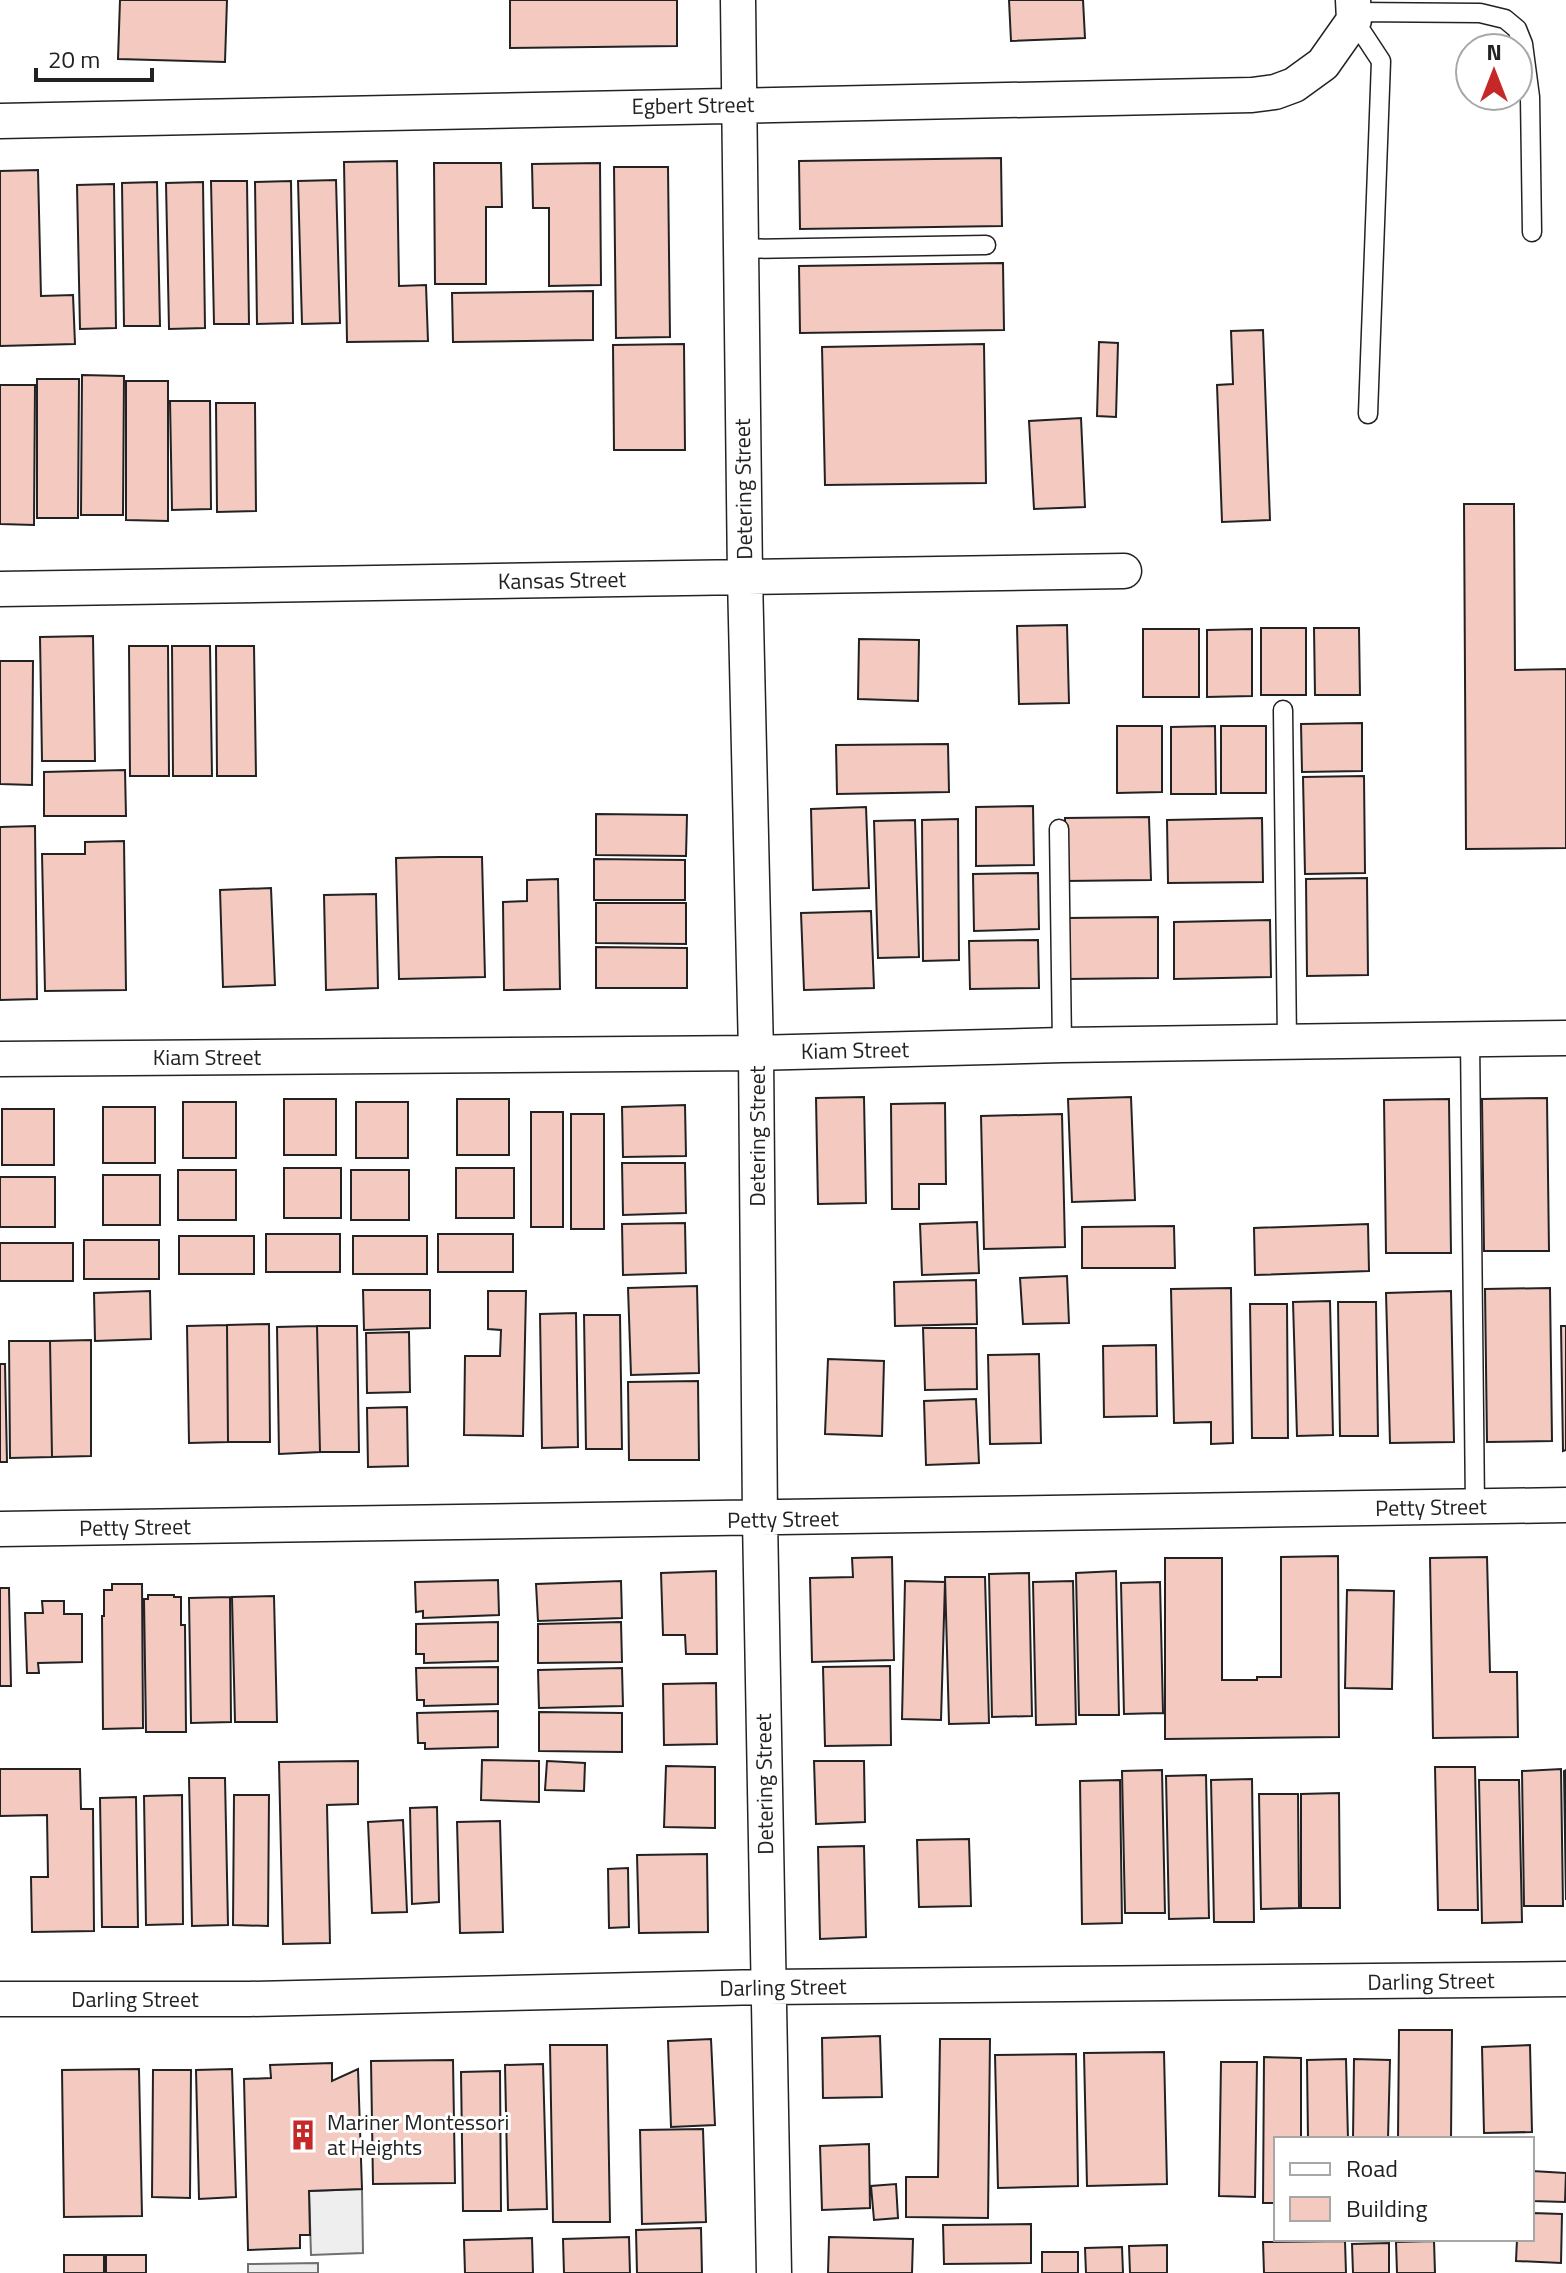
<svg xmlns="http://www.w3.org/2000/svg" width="1566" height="2273" viewBox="0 0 1566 2273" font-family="'Titillium Web',sans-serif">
  <rect width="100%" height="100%" fill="#fff"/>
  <path fill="#eee" stroke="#6f6f6f" stroke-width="2" d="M 362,2189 L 363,2253 L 311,2255 L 309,2191 Z"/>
  <path fill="#ededed" stroke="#6f6f6f" stroke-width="2" d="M 318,2263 L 318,2273 L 248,2273 L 248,2264 Z"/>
  <path fill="#f3c9c0" stroke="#222" stroke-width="2" d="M 120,0 L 227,0 L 225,62 L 118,59 Z
    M 510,0 L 677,0 L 677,46 L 510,48 Z
    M 1009,0 L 1083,0 L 1085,38 L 1011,41 Z
    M 1001,158 L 1002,226 L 800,229 L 799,161 Z
    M 397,161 L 399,286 L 426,285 L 428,341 L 347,342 L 344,162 Z
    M 434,163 L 501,163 L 502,207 L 486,207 L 486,284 L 435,284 Z
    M 600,163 L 601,285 L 549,286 L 549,208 L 533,208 L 532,164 Z
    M 614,167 L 668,167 L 670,337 L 616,338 Z
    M 38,170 L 41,296 L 73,295 L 75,344 L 0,346 L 0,171 Z
    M 336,180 L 340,323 L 302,324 L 298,181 Z
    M 211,181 L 247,181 L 249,324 L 214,324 Z
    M 291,181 L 293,323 L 257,324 L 255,182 Z
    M 157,182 L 160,326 L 124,326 L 122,183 Z
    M 203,182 L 205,328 L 169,329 L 166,183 Z
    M 114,184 L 116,328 L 80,329 L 77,185 Z
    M 1003,263 L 1004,330 L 800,333 L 799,266 Z
    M 593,291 L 593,340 L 453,342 L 452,293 Z
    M 1263,330 L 1270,520 L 1222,522 L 1217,385 L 1233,384 L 1231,331 Z
    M 1099,342 L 1118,343 L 1116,417 L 1097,416 Z
    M 684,344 L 685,450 L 614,450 L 613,345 Z
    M 984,344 L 986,483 L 825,485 L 822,347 Z
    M 82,375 L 124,376 L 123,515 L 81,515 Z
    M 37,379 L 79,379 L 78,518 L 37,518 Z
    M 126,381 L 168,381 L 168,521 L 126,520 Z
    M 0,385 L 35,385 L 34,525 L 0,524 Z
    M 170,401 L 210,401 L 211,509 L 172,510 Z
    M 216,403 L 255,403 L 256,511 L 217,512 Z
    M 1081,418 L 1085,507 L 1034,509 L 1029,421 Z
    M 1464,504 L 1514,504 L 1515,670 L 1566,669 L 1566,848 L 1466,849 Z
    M 1067,625 L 1069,703 L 1019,704 L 1017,626 Z
    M 1261,628 L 1306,628 L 1306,695 L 1261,695 Z
    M 1314,628 L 1359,628 L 1360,695 L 1315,695 Z
    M 1143,629 L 1199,629 L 1199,697 L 1143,697 Z
    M 1252,629 L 1252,696 L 1207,697 L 1207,630 Z
    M 93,636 L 95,761 L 42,761 L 40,637 Z
    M 859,639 L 919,640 L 918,701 L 858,699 Z
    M 129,646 L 168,646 L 169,776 L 130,776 Z
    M 172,646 L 210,646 L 212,776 L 173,776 Z
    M 216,646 L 254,646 L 256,776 L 217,776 Z
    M 0,661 L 33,661 L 32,785 L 0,784 Z
    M 1362,723 L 1362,771 L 1302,772 L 1301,724 Z
    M 1117,726 L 1162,726 L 1162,792 L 1117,793 Z
    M 1215,726 L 1216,794 L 1171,794 L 1171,727 Z
    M 1221,726 L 1266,726 L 1266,793 L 1221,793 Z
    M 948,744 L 949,792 L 837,794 L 836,745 Z
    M 125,770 L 126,816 L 44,816 L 44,772 Z
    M 1364,776 L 1365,873 L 1305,874 L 1303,777 Z
    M 1033,806 L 1034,865 L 976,866 L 976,807 Z
    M 866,807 L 869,888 L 813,890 L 811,809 Z
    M 596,814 L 687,815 L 686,856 L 596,855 Z
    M 1149,817 L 1151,880 L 1065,881 L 1065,818 Z
    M 1262,818 L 1263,882 L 1168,883 L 1167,820 Z
    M 958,819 L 959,960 L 923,961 L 922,820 Z
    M 915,820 L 919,957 L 878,958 L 874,821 Z
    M 35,826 L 37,999 L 0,1000 L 0,827 Z
    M 124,841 L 126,990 L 45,991 L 42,854 L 85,854 L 85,842 Z
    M 439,857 L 482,857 L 485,977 L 399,979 L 396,858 Z
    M 594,859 L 685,860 L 685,900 L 594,900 Z
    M 1038,873 L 1039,929 L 974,931 L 973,874 Z
    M 1367,878 L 1368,975 L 1307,976 L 1306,879 Z
    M 558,879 L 560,989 L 504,990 L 503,902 L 527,901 L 527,880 Z
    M 271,888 L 275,985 L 223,987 L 220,890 Z
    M 376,894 L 378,988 L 326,990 L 324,895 Z
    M 596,903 L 686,903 L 686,944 L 596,943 Z
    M 871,911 L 874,988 L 804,990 L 801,913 Z
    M 1158,917 L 1158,978 L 1067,979 L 1067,918 Z
    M 1270,920 L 1271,977 L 1174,979 L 1174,922 Z
    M 1038,940 L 1039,988 L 970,989 L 969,941 Z
    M 596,947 L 687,948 L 687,988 L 596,988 Z
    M 864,1097 L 866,1203 L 818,1204 L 816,1098 Z
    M 1131,1097 L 1135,1200 L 1072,1202 L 1068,1099 Z
    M 1547,1098 L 1549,1251 L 1484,1251 L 1482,1099 Z
    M 284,1099 L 336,1099 L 336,1155 L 284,1155 Z
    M 457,1099 L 509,1099 L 509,1155 L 457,1155 Z
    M 1449,1099 L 1451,1253 L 1386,1253 L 1384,1100 Z
    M 183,1102 L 236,1102 L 236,1158 L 183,1158 Z
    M 356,1102 L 408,1102 L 408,1158 L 356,1158 Z
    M 945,1103 L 946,1184 L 919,1184 L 919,1209 L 892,1209 L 891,1104 Z
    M 685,1105 L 686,1156 L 623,1157 L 622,1107 Z
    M 103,1107 L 155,1107 L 155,1163 L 103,1163 Z
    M 2,1109 L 54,1109 L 54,1165 L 2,1165 Z
    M 531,1112 L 563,1112 L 563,1227 L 531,1227 Z
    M 571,1114 L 604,1114 L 604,1229 L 571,1229 Z
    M 1062,1114 L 1065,1247 L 984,1249 L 981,1116 Z
    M 622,1163 L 685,1163 L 686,1213 L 623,1215 Z
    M 284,1168 L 341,1168 L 341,1218 L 284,1218 Z
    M 456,1168 L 514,1168 L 514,1218 L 456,1218 Z
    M 178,1170 L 236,1170 L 236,1220 L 178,1220 Z
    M 351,1170 L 409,1170 L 409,1220 L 351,1220 Z
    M 103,1175 L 160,1175 L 160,1225 L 103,1225 Z
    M 0,1177 L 55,1177 L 55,1227 L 0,1227 Z
    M 977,1222 L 979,1273 L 922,1275 L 920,1224 Z
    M 685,1223 L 686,1273 L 623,1275 L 622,1224 Z
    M 1368,1224 L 1369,1271 L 1255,1275 L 1254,1228 Z
    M 1174,1226 L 1175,1268 L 1082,1268 L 1082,1227 Z
    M 266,1234 L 340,1234 L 340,1272 L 266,1272 Z
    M 438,1234 L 513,1234 L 513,1272 L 438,1272 Z
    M 179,1236 L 254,1236 L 254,1274 L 179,1274 Z
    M 353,1236 L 427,1236 L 427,1274 L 353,1274 Z
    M 84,1240 L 159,1240 L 159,1279 L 84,1279 Z
    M 0,1243 L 73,1243 L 73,1281 L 0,1281 Z
    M 1067,1276 L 1069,1323 L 1023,1324 L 1020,1278 Z
    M 976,1280 L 977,1324 L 895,1326 L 894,1282 Z
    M 697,1286 L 699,1373 L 631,1375 L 628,1288 Z
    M 1231,1288 L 1233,1443 L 1211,1444 L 1211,1422 L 1174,1423 L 1171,1289 Z
    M 1550,1288 L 1552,1441 L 1487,1442 L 1485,1289 Z
    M 363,1290 L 430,1290 L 430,1328 L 364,1330 Z
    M 150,1291 L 151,1339 L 95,1341 L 94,1293 Z
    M 488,1291 L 526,1291 L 523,1436 L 464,1435 L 465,1356 L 500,1356 L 501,1330 L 488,1329 Z
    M 1451,1291 L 1454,1442 L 1390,1443 L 1386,1293 Z
    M 1330,1301 L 1333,1435 L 1297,1436 L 1293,1302 Z
    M 1338,1302 L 1376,1302 L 1378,1436 L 1340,1436 Z
    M 1250,1304 L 1287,1304 L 1288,1438 L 1252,1438 Z
    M 576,1313 L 578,1447 L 542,1448 L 540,1314 Z
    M 584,1315 L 620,1315 L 622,1449 L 586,1449 Z
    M 269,1324 L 270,1442 L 228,1442 L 227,1325 Z
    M 227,1325 L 228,1442 L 189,1443 L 187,1326 Z
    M 317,1326 L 320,1452 L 279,1454 L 277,1327 Z
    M 317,1326 L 357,1326 L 359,1452 L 320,1452 Z
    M 1561,1326 L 1566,1326 L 1566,1450 L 1563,1451 Z
    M 923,1328 L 976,1328 L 977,1389 L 925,1390 Z
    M 409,1332 L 410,1392 L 367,1393 L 366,1333 Z
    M 91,1340 L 91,1456 L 52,1457 L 50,1341 Z
    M 9,1341 L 50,1341 L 52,1457 L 10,1458 Z
    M 1156,1345 L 1157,1416 L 1104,1417 L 1103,1346 Z
    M 1039,1354 L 1041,1443 L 990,1444 L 988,1355 Z
    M 828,1359 L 884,1361 L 882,1436 L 825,1434 Z
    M 0,1364 L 5,1364 L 7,1462 L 0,1462 Z
    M 698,1381 L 699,1460 L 629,1460 L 628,1382 Z
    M 976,1399 L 979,1463 L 926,1465 L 924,1401 Z
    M 407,1407 L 408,1466 L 368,1467 L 367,1408 Z
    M 1338,1556 L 1339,1737 L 1165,1739 L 1165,1558 L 1222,1558 L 1222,1680 L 1257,1680 L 1257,1677 L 1281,1677 L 1281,1557 Z
    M 892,1557 L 894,1660 L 812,1662 L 810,1578 L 853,1577 L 852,1558 Z
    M 1487,1557 L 1490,1672 L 1517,1672 L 1518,1737 L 1433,1738 L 1430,1558 Z
    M 716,1571 L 717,1654 L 686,1654 L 685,1635 L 663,1635 L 661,1573 Z
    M 1116,1571 L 1119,1715 L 1079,1715 L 1076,1573 Z
    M 1029,1573 L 1032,1716 L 992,1717 L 989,1574 Z
    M 945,1577 L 985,1577 L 989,1723 L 949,1724 Z
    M 498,1580 L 499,1615 L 423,1618 L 423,1611 L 416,1612 L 415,1582 Z
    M 621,1581 L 622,1618 L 538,1621 L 536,1584 Z
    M 905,1581 L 945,1582 L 941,1720 L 902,1719 Z
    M 1073,1581 L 1076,1724 L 1036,1725 L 1033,1582 Z
    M 1160,1582 L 1163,1713 L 1124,1714 L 1121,1583 Z
    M 112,1584 L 142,1584 L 143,1728 L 103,1729 L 102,1616 L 104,1616 L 104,1590 L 112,1590 Z
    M 0,1588 L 9,1588 L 11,1686 L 0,1686 Z
    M 1347,1590 L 1394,1591 L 1392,1689 L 1345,1688 Z
    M 148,1595 L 174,1595 L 174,1597 L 181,1597 L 181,1625 L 185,1625 L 186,1732 L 146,1732 L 144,1599 L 148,1599 Z
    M 274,1596 L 277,1722 L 235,1722 L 232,1597 Z
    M 230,1597 L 231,1722 L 191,1723 L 189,1598 Z
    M 42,1601 L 64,1601 L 64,1614 L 82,1614 L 82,1662 L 38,1663 L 39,1673 L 27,1673 L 25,1613 L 43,1613 Z
    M 498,1622 L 498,1661 L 424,1663 L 424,1654 L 416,1654 L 416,1624 Z
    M 621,1622 L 622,1662 L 538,1663 L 538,1624 Z
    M 890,1666 L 891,1745 L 825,1746 L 823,1667 Z
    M 498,1667 L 498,1704 L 424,1706 L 424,1700 L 417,1700 L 416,1668 Z
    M 622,1668 L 623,1706 L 539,1708 L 538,1670 Z
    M 716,1683 L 717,1744 L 664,1745 L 663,1684 Z
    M 498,1711 L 498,1747 L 425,1749 L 425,1743 L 418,1743 L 417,1713 Z
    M 539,1712 L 622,1713 L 622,1752 L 539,1751 Z
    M 482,1760 L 539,1761 L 539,1802 L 481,1800 Z
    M 358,1761 L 358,1804 L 327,1805 L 330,1943 L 283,1944 L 279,1762 Z
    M 547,1761 L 585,1763 L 584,1791 L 545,1790 Z
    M 814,1761 L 864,1761 L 865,1822 L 816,1824 Z
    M 666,1766 L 715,1767 L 715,1828 L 664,1827 Z
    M 1435,1767 L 1475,1767 L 1478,1910 L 1438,1910 Z
    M 0,1769 L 80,1769 L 81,1809 L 93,1809 L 94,1931 L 32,1932 L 31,1877 L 48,1877 L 47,1815 L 0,1816 Z
    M 1561,1769 L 1563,1906 L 1524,1906 L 1522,1771 Z
    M 1162,1770 L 1165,1913 L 1125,1913 L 1122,1771 Z
    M 1566,1770 L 1566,1900 L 1564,1771 Z
    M 1206,1775 L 1209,1918 L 1169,1919 L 1166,1776 Z
    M 189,1778 L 225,1778 L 228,1925 L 192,1926 Z
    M 1252,1779 L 1254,1922 L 1214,1922 L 1211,1780 Z
    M 1120,1780 L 1122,1923 L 1082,1924 L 1080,1781 Z
    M 1479,1780 L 1519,1780 L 1522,1922 L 1482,1923 Z
    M 1339,1793 L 1340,1908 L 1301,1908 L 1301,1794 Z
    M 1259,1794 L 1298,1794 L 1299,1908 L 1261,1909 Z
    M 182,1795 L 183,1924 L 146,1925 L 144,1796 Z
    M 234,1795 L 269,1795 L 268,1926 L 233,1925 Z
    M 136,1797 L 138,1927 L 102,1927 L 100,1798 Z
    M 437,1807 L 439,1902 L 412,1904 L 410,1808 Z
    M 403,1820 L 407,1912 L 372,1913 L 368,1822 Z
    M 500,1821 L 503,1932 L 460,1933 L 457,1822 Z
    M 969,1839 L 971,1906 L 919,1907 L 917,1840 Z
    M 864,1846 L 866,1937 L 820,1939 L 818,1847 Z
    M 707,1854 L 708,1932 L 639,1933 L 637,1855 Z
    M 628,1868 L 629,1927 L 609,1928 L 608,1869 Z
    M 1399,2030 L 1452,2030 L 1451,2139 L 1398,2139 Z
    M 880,2036 L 882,2097 L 823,2098 L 822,2038 Z
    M 711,2039 L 715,2125 L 671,2127 L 668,2041 Z
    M 940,2039 L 990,2039 L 988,2218 L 906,2217 L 906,2177 L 938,2177 Z
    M 550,2045 L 607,2045 L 610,2222 L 553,2222 Z
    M 1530,2045 L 1532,2132 L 1484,2133 L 1482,2047 Z
    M 1164,2052 L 1167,2184 L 1087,2186 L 1084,2053 Z
    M 1076,2054 L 1078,2186 L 998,2188 L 995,2055 Z
    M 1264,2057 L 1301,2058 L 1301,2139 L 1276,2139 L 1276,2203 L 1263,2203 Z
    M 1346,2059 L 1348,2139 L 1308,2139 L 1307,2060 Z
    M 1354,2059 L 1390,2060 L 1388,2139 L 1353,2139 Z
    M 453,2060 L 455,2183 L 373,2184 L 371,2061 Z
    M 1221,2062 L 1257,2062 L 1255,2197 L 1219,2196 Z
    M 332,2063 L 332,2081 L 358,2069 L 362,2189 L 309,2191 L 310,2235 L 300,2235 L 300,2248 L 248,2250 L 244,2079 L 271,2078 L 270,2065 Z
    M 543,2064 L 547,2209 L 508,2210 L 505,2065 Z
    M 139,2069 L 142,2216 L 64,2217 L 62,2070 Z
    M 232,2069 L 236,2197 L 199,2199 L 196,2070 Z
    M 153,2070 L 191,2070 L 190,2198 L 152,2197 Z
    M 500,2071 L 501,2211 L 463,2211 L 461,2072 Z
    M 703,2129 L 706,2222 L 642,2224 L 640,2130 Z
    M 869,2144 L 870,2208 L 822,2210 L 820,2146 Z
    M 1532,2171 L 1566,2173 L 1565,2202 L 1532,2201 Z
    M 896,2184 L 898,2218 L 874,2220 L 871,2186 Z
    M 1532,2213 L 1562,2214 L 1561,2263 L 1516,2261 L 1517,2239 L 1532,2239 Z
    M 1031,2224 L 1031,2263 L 944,2264 L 943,2225 Z
    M 701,2228 L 702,2273 L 637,2273 L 636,2230 Z
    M 629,2237 L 630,2273 L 564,2273 L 563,2239 Z
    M 829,2237 L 913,2239 L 912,2273 L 828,2273 Z
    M 532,2238 L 533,2273 L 465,2273 L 464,2240 Z
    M 1345,2241 L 1346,2273 L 1264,2273 L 1263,2242 Z
    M 1434,2241 L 1435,2273 L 1397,2273 L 1396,2242 Z
    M 1389,2243 L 1389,2273 L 1353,2273 L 1352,2244 Z
    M 1167,2245 L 1167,2273 L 1130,2273 L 1129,2246 Z
    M 1122,2247 L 1123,2273 L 1086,2273 L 1085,2248 Z
    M 1042,2252 L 1078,2252 L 1078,2273 L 1042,2273 Z
    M 64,2255 L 104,2255 L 104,2273 L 64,2273 Z
    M 106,2255 L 146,2255 L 146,2273 L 106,2273 Z"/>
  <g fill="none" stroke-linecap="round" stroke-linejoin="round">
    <g stroke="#222" stroke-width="21">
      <path id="lane" d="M 1353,12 L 1480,13 L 1505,19 L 1517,29 L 1523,44 L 1530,97 L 1532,232
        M 1354,20 L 1381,61 L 1368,414
        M 739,249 L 986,245
        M 1283,710 L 1287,1042
        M 1059,829 L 1062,1045
        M 1470,1039 L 1475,1507"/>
    </g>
    <g stroke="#222" stroke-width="37">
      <path id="street" d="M 738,0 L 745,577 L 756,1053 L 760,1519 L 774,2273
        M 0,121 L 1252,95 L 1275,92 L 1294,85 L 1323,64 L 1354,20 L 1353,0
        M 0,589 L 1124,571
        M 0,1059 L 756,1053 L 1062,1045 L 1566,1038
        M 0,1529 L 1566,1505
        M 0,1999 L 249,1999 L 768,1987 L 1566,1979"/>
    </g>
    <use href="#lane" stroke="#fff" stroke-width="18"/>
    <use href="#street" stroke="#fff" stroke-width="34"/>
  </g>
  <defs>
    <g id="building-bare" transform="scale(2.4)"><path d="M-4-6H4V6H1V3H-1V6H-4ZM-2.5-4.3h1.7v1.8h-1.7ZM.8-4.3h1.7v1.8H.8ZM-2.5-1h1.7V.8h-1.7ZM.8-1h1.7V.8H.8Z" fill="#c62828" stroke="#fff" stroke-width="2.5" paint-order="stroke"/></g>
  </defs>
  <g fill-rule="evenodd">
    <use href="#building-bare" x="303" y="2135"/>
  </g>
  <g text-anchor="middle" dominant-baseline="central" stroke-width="6" stroke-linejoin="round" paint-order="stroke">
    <g font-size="22" fill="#222" stroke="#fff">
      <text transform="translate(693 105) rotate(-1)">Egbert Street</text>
      <text transform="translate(743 489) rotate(-91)">Detering Street</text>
      <text transform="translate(562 580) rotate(-1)">Kansas Street</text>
      <text transform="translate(855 1050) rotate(-1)">Kiam Street</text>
      <text x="207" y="1057">Kiam Street</text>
      <text transform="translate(757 1136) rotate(-90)">Detering Street</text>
      <text transform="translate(1431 1507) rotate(-1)">Petty Street</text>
      <text transform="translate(783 1519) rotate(-1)">Petty Street</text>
      <text transform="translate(135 1527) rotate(-1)">Petty Street</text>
      <text transform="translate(764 1784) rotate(-91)">Detering Street</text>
      <text transform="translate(1431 1981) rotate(-1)">Darling Street</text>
      <text transform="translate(783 1987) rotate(-1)">Darling Street</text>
      <text x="135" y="1999">Darling Street</text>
    </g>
    <g font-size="22" fill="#222" stroke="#fff" text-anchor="start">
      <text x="327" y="2122">Mariner Montessori<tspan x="327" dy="25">at Heights</tspan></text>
    </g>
  </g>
  <rect x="1274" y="2137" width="260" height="104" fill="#ffffff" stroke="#a7a7a7" stroke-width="2"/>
  <rect x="1290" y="2163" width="40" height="12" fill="#ffffff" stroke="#a7a7a7" stroke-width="2"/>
  <text x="1346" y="2177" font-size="24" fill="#222222">Road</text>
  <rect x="1290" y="2197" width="40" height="24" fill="#f3c9c0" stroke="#a7a7a7" stroke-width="2"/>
  <text x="1346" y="2217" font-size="24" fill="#222222">Building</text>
  <g transform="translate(1494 72)"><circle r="38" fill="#ffffff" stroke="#a7a7a7" stroke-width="2"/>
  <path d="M0-6L14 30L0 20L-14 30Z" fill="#c62828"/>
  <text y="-12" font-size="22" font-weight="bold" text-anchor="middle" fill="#222222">N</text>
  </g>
  <path d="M36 68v12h116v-12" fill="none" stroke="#222222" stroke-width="4"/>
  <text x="48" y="68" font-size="24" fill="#222222" stroke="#ffffff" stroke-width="6" paint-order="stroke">20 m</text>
</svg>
